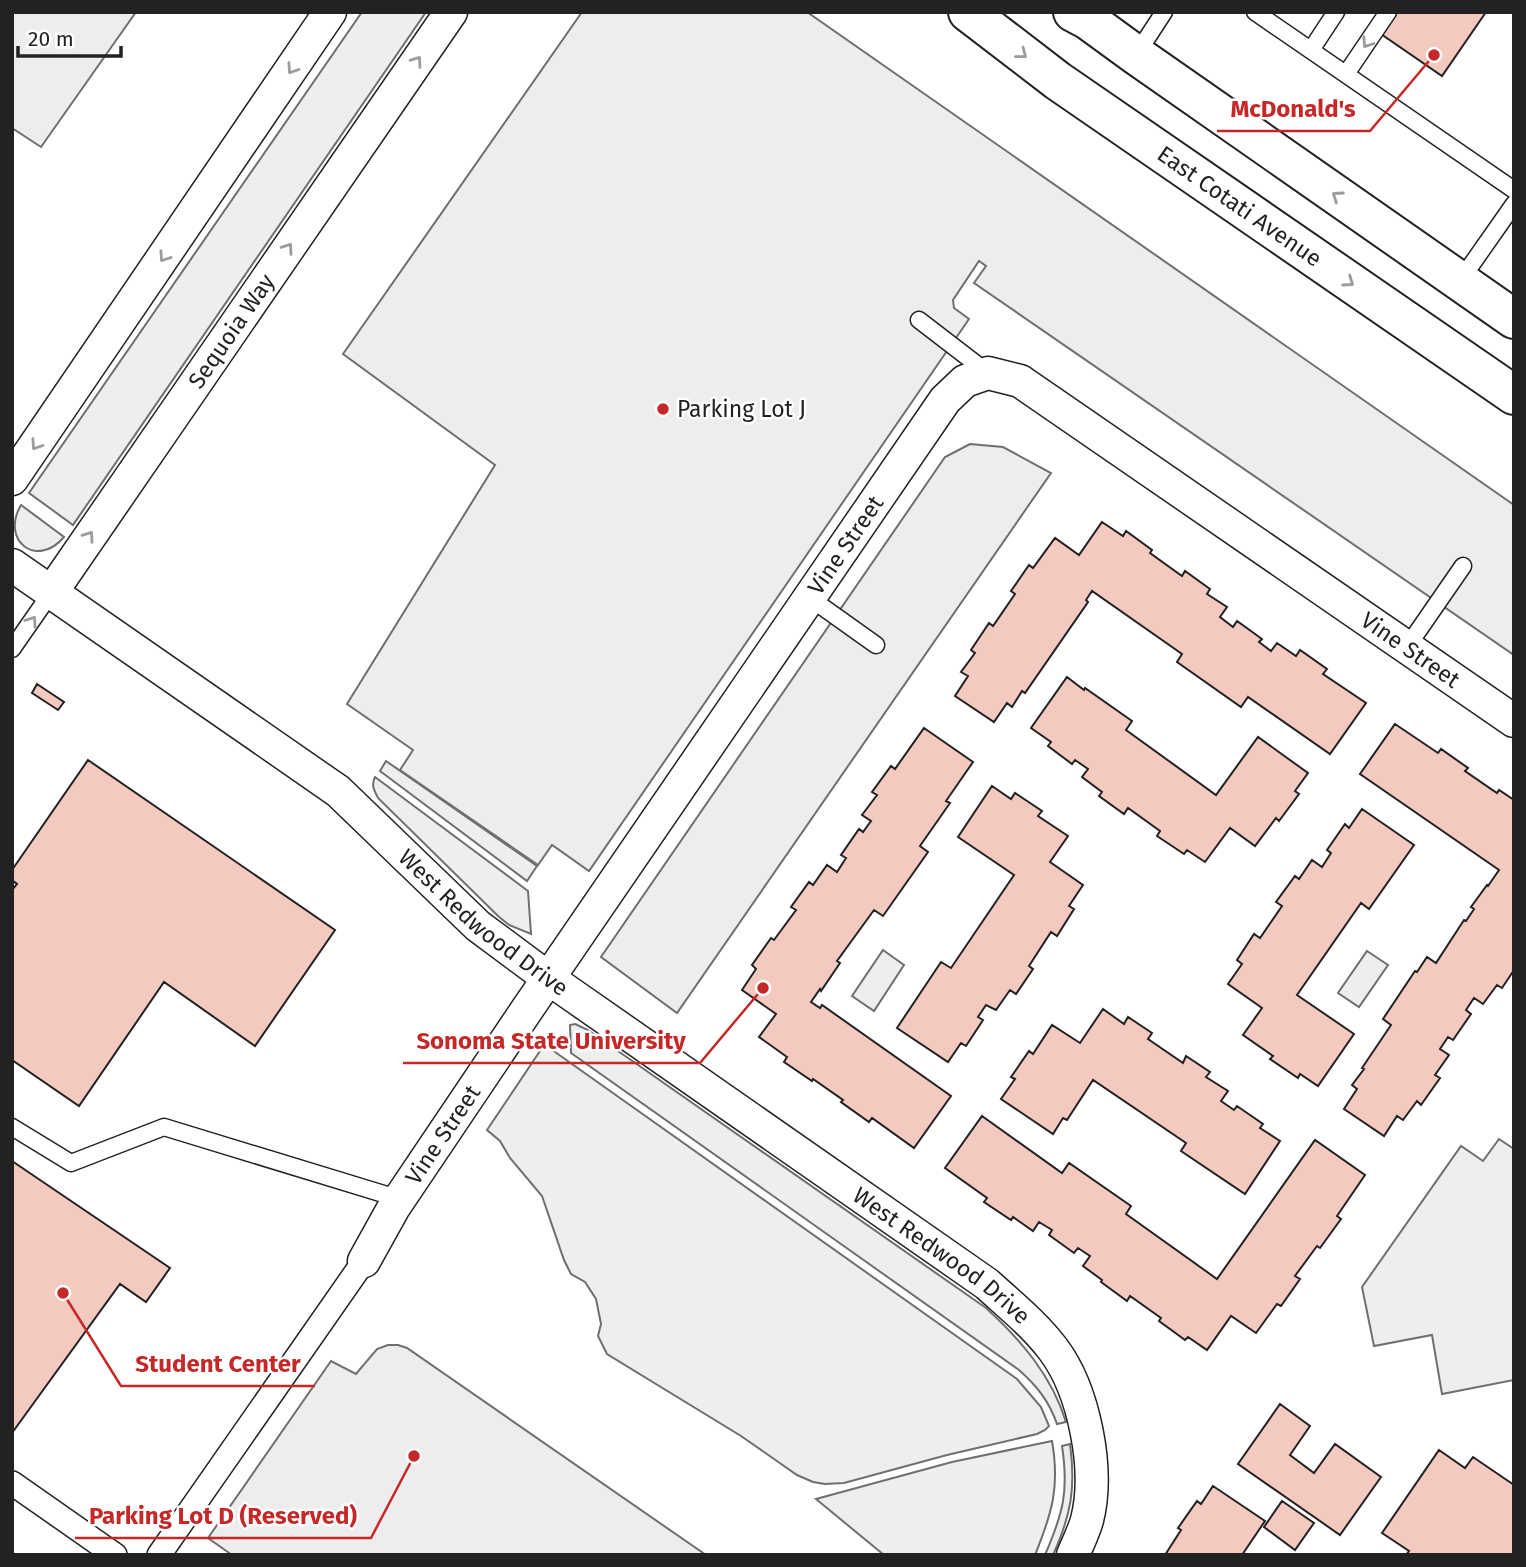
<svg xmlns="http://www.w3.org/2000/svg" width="1526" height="1567" viewBox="0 0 1526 1567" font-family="'Fira Sans',sans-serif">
  <rect width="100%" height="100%" fill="#fff"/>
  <path fill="#eee" stroke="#6f6f6f" stroke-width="2" d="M 362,12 L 426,12 L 73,525 L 29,493 Z
    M 21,505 L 64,537 C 37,569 0,541 21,505 Z
    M 386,761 L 537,866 L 527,881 L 380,771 Z
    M 375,777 L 528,891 L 531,934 L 509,925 L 498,916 L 378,798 C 374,790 371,785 375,777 Z
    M 883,950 L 904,965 L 874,1011 L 852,996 Z
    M 1367,951 L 1388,965 L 1359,1007 L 1338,993 Z
    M 575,1024 L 588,1030 L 986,1308 C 1021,1340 1052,1376 1066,1422 L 1057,1424 C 1049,1401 1037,1386 1019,1370 L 571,1053 L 570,1025 Z
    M 548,1047 L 1017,1379 L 1041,1407 L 1049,1426 L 1045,1430 L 1037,1434 L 947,1455 L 844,1483 L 825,1484 L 813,1482 L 797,1475 L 741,1436 L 607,1354 L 598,1336 L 601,1324 L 596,1299 L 585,1282 L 571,1274 L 564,1260 L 542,1196 L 510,1158 L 500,1141 L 487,1130 L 542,1048 Z
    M 1499,1139 L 1514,1149 L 1514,1380 L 1442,1394 L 1432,1335 L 1374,1346 L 1362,1287 L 1461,1146 L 1483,1161 Z
    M 1052,1441 C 1060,1487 1052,1513 1035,1555 L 884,1555 L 816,1499 L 952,1462 Z
    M 1070,1444 C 1076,1488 1071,1515 1053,1555 L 1045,1555 C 1063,1513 1069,1492 1062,1446 Z"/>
  <path fill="#ededed" stroke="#6f6f6f" stroke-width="2" d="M 12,12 L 136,12 L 41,147 L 12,128 Z
    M 582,12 L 807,12 L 1514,505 L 1514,655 L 974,283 L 986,266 L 979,261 L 953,300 L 954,308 L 969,319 L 589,871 L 552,845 L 538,865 L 400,770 L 413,750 L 347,704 L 495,465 L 343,354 Z
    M 970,444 L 1003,447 L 1051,473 L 677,1013 L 601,957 L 945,457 Z
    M 388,1345 L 398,1345 L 407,1348 L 706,1555 L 232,1555 L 208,1538 L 331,1361 L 356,1374 L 377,1349 Z"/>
  <path fill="#f3c9c0" stroke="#222" stroke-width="2" d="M 1396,12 L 1486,12 L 1442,76 L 1381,34 Z
    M 1102,522 L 1123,536 L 1126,531 L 1152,550 L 1150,553 L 1182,576 L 1185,571 L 1210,589 L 1207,594 L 1227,607 L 1220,617 L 1233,627 L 1237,621 L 1262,639 L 1259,642 L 1271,651 L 1277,643 L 1296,656 L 1300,650 L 1327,669 L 1323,674 L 1366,703 L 1330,754 L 1248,697 L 1241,707 L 1177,662 L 1182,654 L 1092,591 L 1086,600 L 1088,602 L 1025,693 L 1022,691 L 1012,707 L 1007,703 L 994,722 L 955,696 L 968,676 L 961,672 L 975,653 L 971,650 L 989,623 L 993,626 L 1015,594 L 1011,591 L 1029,565 L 1033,568 L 1055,538 L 1079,555 Z
    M 1067,677 L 1084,690 L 1085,688 L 1132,721 L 1126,730 L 1216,795 L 1258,737 L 1308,773 L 1295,791 L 1299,794 L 1279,821 L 1276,818 L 1255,846 L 1230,828 L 1205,862 L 1187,850 L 1184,854 L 1157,836 L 1160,831 L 1128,808 L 1124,814 L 1099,796 L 1102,792 L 1082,777 L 1088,769 L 1075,760 L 1072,764 L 1048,746 L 1051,742 L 1031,728 Z
    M 37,684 L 64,702 L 58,710 L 32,693 Z
    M 1395,724 L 1438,753 L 1441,749 L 1468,768 L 1465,771 L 1497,793 L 1499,790 L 1514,800 L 1514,970 L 1502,988 L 1497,985 L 1483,1004 L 1474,998 L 1466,1010 L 1471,1014 L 1453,1040 L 1448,1037 L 1440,1049 L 1449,1055 L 1435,1075 L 1440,1078 L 1421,1105 L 1417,1101 L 1403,1120 L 1397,1116 L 1384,1136 L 1344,1109 L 1357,1089 L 1352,1085 L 1364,1069 L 1362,1068 L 1391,1025 L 1383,1019 L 1415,971 L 1417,972 L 1427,957 L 1436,963 L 1464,920 L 1466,921 L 1474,909 L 1471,907 L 1487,885 L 1488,886 L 1499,870 L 1360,774 Z
    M 924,728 L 973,762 L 946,801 L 950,803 L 920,846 L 928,852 L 883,916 L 874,910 L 837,961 L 840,963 L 821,991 L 820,989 L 811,1002 L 820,1008 L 822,1005 L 951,1096 L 914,1148 L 872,1118 L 869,1122 L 841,1102 L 843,1100 L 813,1079 L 812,1081 L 784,1062 L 787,1057 L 759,1037 L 776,1014 L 742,990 L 756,969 L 752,965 L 771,938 L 774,940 L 796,910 L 791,907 L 809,882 L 813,885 L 827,865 L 837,872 L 846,858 L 841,855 L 859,829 L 863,832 L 871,821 L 862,815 L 877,795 L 872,792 L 891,766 L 895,769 Z
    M 88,760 L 335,930 L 255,1046 L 164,982 L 79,1106 L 12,1060 L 12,890 L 17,884 L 12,880 L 12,870 Z
    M 992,786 L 1011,799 L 1015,793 L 1042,811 L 1038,816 L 1068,836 L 1050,862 L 1083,885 L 1069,906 L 1074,909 L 1057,936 L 1051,932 L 1029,966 L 1033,969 L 1016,994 L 1010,990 L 996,1010 L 986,1005 L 978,1017 L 983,1020 L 966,1046 L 961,1043 L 948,1062 L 897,1028 L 941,962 L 951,968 L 1014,875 L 958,837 Z
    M 1362,809 L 1414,845 L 1369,909 L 1361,903 L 1297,995 L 1354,1034 L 1318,1086 L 1300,1074 L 1298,1078 L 1270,1059 L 1273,1056 L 1243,1035 L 1262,1008 L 1228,984 L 1242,964 L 1237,960 L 1254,934 L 1260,938 L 1282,906 L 1276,902 L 1295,876 L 1299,879 L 1312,860 L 1322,867 L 1331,853 L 1327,850 L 1345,824 L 1349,828 Z
    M 1103,1009 L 1124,1024 L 1128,1017 L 1152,1033 L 1148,1039 L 1183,1063 L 1186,1056 L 1210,1072 L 1206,1077 L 1228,1091 L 1221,1101 L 1234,1110 L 1237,1106 L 1263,1124 L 1260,1128 L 1280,1141 L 1245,1194 L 1181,1151 L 1186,1143 L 1093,1080 L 1067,1120 L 1063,1118 L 1053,1134 L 1001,1099 L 1015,1079 L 1011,1077 L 1029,1051 L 1033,1054 L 1052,1025 L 1080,1043 Z
    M 982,1116 L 1062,1173 L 1069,1163 L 1131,1206 L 1126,1214 L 1217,1279 L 1315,1140 L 1365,1175 L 1337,1216 L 1341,1219 L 1320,1248 L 1317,1246 L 1295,1276 L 1300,1279 L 1281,1306 L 1277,1304 L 1256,1333 L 1231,1316 L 1207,1350 L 1188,1337 L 1185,1340 L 1159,1321 L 1161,1318 L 1130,1296 L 1127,1301 L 1101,1282 L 1102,1280 L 1083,1266 L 1090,1256 L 1078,1248 L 1074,1253 L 1049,1235 L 1052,1230 L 1039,1222 L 1033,1231 L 1013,1217 L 1011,1220 L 984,1202 L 987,1198 L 945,1168 Z
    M 12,1161 L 170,1268 L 146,1302 L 120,1284 L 12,1433 Z
    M 1280,1404 L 1310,1426 L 1290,1455 L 1314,1473 L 1335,1444 L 1381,1477 L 1340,1535 L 1238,1464 Z
    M 1439,1450 L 1465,1468 L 1473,1457 L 1514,1485 L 1514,1555 L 1406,1555 L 1409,1551 L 1382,1533 Z
    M 1213,1486 L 1265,1521 L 1242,1555 L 1165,1555 L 1181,1530 L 1178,1528 L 1197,1501 L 1201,1504 Z
    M 1282,1501 L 1314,1523 L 1295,1550 L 1264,1527 Z"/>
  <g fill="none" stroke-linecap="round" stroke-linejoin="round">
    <g stroke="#222" stroke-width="19">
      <path id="service" d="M 1255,12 L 1514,190
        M 1311,50 L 1336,12
        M 1136,55 L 1164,12
        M 1346,74 L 1388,12
        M 1460,281 L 1514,204
        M 919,320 L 988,373
        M 810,598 L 876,645
        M 1407,647 L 1463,566
        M 12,649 L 51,593
        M 12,1127 L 71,1163 L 164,1127 L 400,1199"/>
    </g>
    <g stroke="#222" stroke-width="26">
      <path id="pedestrian" d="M 12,1483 L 115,1555
        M 159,1555 L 364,1261"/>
    </g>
    <g stroke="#222" stroke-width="35">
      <g id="minor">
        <path d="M 12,479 L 330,12"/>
        <path id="s1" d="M 12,565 L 338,791 L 478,926 L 548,978 L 987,1284 C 1010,1305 1034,1324 1053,1349 C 1084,1390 1100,1469 1087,1520 C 1084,1531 1078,1543 1073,1555"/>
        <path id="s2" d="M 51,593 L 451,12"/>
        <path id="s3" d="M 364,1261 L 394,1207 L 528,1008 L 945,400 L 965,381 L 988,373 L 1020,381 L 1514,721"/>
      </g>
    </g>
    <g stroke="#222" stroke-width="42">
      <g id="secondary">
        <path id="s4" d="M 968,12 L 1058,81 L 1514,395"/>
        <path d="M 1073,12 L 1088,20 L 1136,55 L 1514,319"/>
      </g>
    </g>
    <use href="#service" stroke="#fff" stroke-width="16"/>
    <use href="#pedestrian" stroke="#fff" stroke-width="23"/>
    <use href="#minor" stroke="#fff" stroke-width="32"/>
    <use href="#secondary" stroke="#fff" stroke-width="38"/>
  </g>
  <defs><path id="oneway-chevron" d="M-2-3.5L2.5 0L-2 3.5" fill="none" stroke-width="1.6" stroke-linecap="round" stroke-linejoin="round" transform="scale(1.75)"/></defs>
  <g stroke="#9c9c9c">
    <use href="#oneway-chevron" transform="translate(1367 43) rotate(124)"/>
    <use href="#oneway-chevron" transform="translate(1022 54) rotate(38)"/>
    <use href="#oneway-chevron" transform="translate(417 61) rotate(-55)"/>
    <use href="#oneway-chevron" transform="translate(292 69) rotate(124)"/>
    <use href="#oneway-chevron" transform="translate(1337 196) rotate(-145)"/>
    <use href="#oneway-chevron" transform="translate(288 248) rotate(-55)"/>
    <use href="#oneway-chevron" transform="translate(164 257) rotate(124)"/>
    <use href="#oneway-chevron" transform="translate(1349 282) rotate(35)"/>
    <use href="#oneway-chevron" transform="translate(36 445) rotate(124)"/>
    <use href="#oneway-chevron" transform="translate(89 536) rotate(-55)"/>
    <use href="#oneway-chevron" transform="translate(32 621) rotate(-56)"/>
  </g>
  <circle fill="#c62828" stroke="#fff" stroke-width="2.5" cx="663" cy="409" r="7"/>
  <g text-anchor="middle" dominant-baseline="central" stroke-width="5" stroke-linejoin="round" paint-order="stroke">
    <g font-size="23" fill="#222" stroke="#fff">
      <text stroke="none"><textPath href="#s4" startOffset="334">East Cotati Avenue</textPath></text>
      <text stroke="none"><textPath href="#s2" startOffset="318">Sequoia Way</textPath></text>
      <text stroke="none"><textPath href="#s3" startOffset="863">Vine Street</textPath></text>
      <text stroke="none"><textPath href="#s3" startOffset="1598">Vine Street</textPath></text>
      <text stroke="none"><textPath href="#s1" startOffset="593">West Redwood Drive</textPath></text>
      <text stroke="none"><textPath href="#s3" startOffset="149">Vine Street</textPath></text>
      <text stroke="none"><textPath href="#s1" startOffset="1160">West Redwood Drive</textPath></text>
    </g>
    <g font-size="23" fill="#222" stroke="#fff" text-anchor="start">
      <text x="677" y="409">Parking Lot J</text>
    </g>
  </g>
  <path fill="none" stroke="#c62828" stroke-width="2.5" d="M1434 55L1370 131H1217M763 988L700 1063H403M63 1293L121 1386H315M414 1456L371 1538H75"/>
  <g fill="#c62828" stroke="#fff" stroke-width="2.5">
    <circle cx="1434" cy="55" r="7"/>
    <circle cx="763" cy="988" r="7"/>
    <circle cx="63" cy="1293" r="7"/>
    <circle cx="414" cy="1456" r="7"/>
  </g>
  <g font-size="24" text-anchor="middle" font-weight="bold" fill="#c62828" stroke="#fff" stroke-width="5" stroke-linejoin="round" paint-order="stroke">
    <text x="1293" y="117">McDonald's</text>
    <text x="551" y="1049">Sonoma State University</text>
    <text x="218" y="1372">Student Center</text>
    <text x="223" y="1524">Parking Lot D (Reserved)</text>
  </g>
  <rect width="1526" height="1567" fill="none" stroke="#222222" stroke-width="28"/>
  <path d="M18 46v10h103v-10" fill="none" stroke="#222222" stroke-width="3.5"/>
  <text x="28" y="46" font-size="21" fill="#222222" stroke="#ffffff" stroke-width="5" paint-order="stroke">20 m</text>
</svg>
